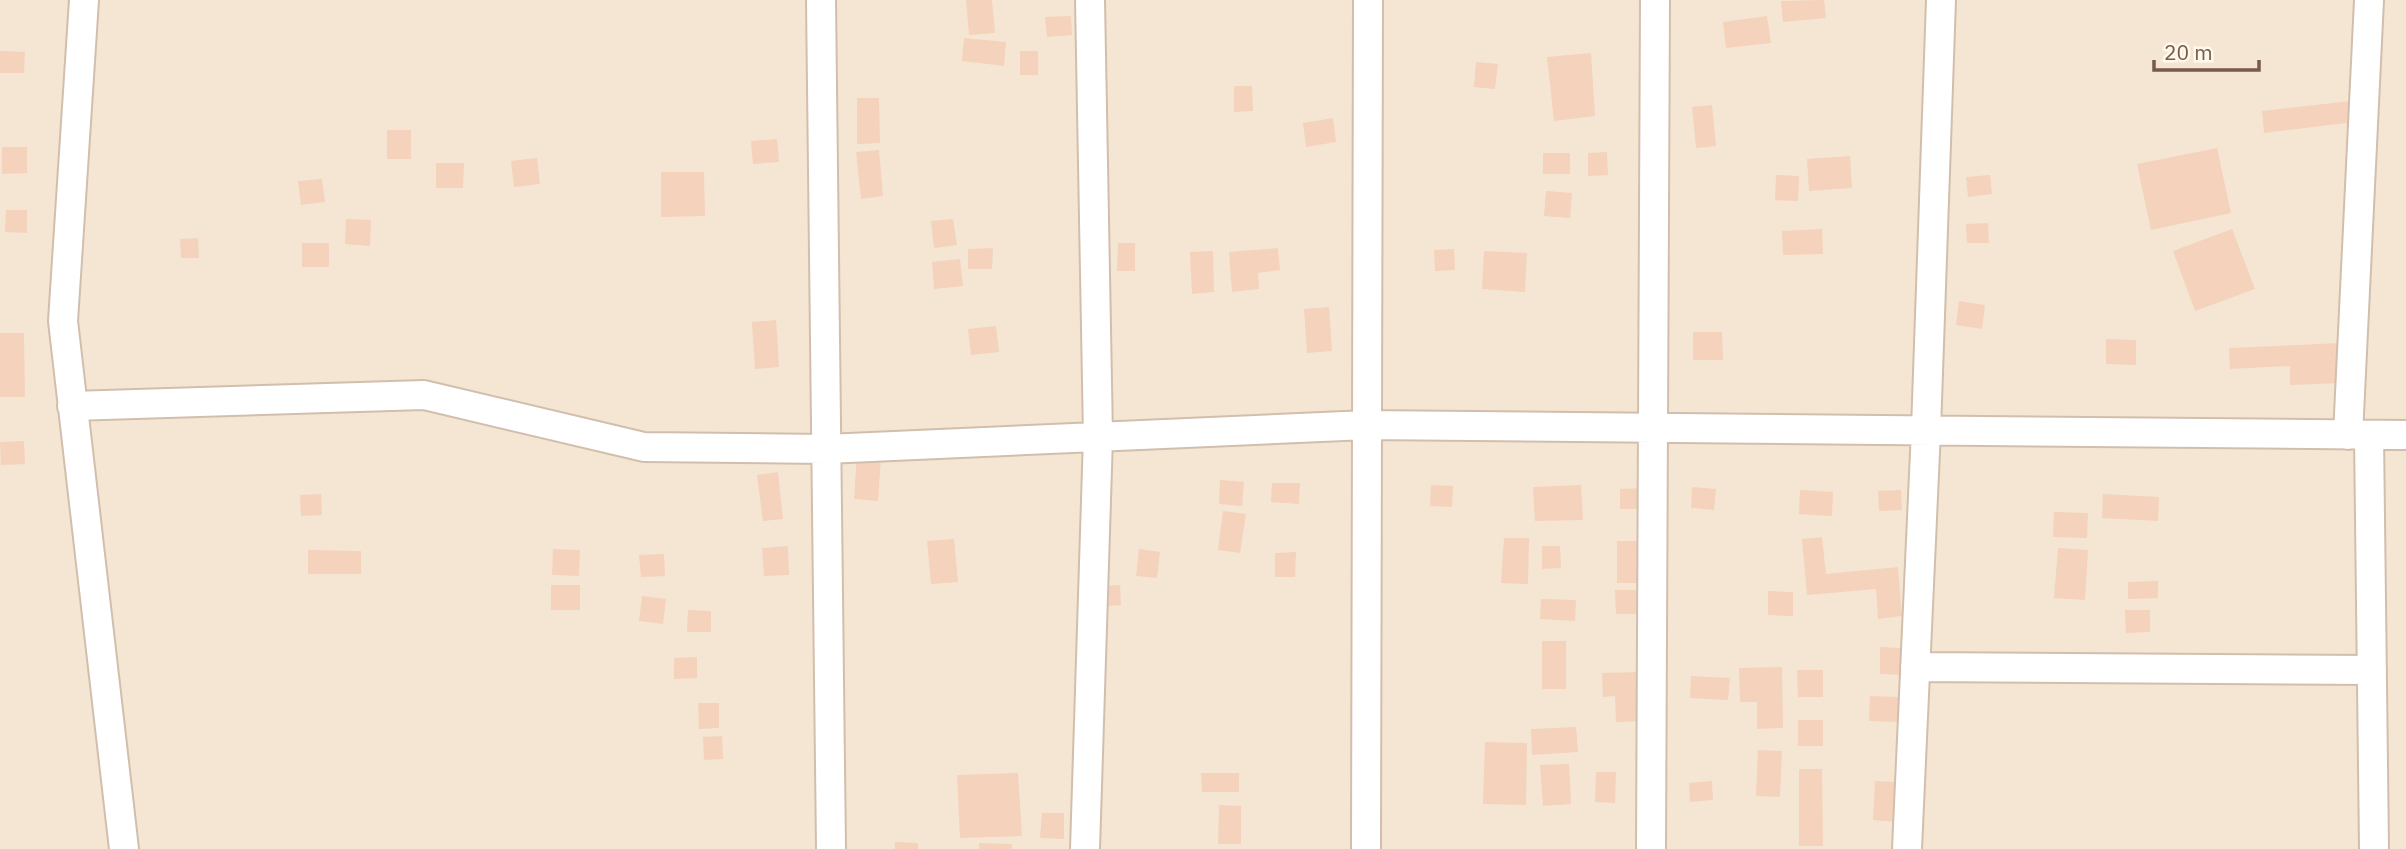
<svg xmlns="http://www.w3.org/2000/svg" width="2406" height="849" viewBox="0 0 2406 849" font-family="'IBM Plex Sans',sans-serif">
  <rect width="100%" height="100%" fill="#fdf4e6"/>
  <path fill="#f5e6d4" d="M 0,0 L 2406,0 L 2406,849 L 0,849 Z"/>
  <path fill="#f4d2bc" d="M 966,0 L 992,0 L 995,33 L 969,35 Z
    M 1824,0 L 1826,18 L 1783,22 L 1781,1 Z
    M 1071,16 L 1072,35 L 1047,37 L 1045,17 Z
    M 1767,16 L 1771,43 L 1726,48 L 1723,22 Z
    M 964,38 L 1006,42 L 1004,66 L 962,61 Z
    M 0,51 L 25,52 L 24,73 L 0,73 Z
    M 1020,51 L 1038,51 L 1038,75 L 1020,75 Z
    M 1591,53 L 1595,116 L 1554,121 L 1547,57 Z
    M 1476,62 L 1498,64 L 1495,89 L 1474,87 Z
    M 1234,86 L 1252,86 L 1253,111 L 1234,112 Z
    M 857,98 L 879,98 L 880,143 L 857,144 Z
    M 2360,100 L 2363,121 L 2264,133 L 2262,111 Z
    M 1712,105 L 1716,146 L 1696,148 L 1692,107 Z
    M 1333,118 L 1336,142 L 1306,147 L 1303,123 Z
    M 387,130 L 411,130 L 411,159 L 387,159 Z
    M 777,139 L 779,162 L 753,164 L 751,141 Z
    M 2,147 L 27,147 L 27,173 L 2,174 Z
    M 2217,148 L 2231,213 L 2151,230 L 2137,164 Z
    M 879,150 L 883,196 L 861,199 L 856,152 Z
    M 1607,152 L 1608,175 L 1588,176 L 1588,153 Z
    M 1543,153 L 1570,153 L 1570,174 L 1543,174 Z
    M 1850,156 L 1852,188 L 1809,191 L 1807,159 Z
    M 537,158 L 540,184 L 514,187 L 511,161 Z
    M 436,163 L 464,163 L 463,188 L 436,188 Z
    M 661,172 L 704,172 L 705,216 L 661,217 Z
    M 1776,175 L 1799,176 L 1798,201 L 1775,200 Z
    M 1990,175 L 1992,194 L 1968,197 L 1966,177 Z
    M 322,179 L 325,202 L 301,205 L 298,181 Z
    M 1546,191 L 1572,193 L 1570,218 L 1544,216 Z
    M 6,210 L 27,210 L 27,233 L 5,232 Z
    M 346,219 L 371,220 L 370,246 L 345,244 Z
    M 953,219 L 957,245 L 934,248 L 931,221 Z
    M 1988,223 L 1989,243 L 1967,243 L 1966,224 Z
    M 1822,229 L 1823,254 L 1783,255 L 1782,231 Z
    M 2232,229 L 2255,289 L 2195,311 L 2173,251 Z
    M 198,238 L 199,258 L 181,258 L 180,239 Z
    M 302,243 L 329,243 L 329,267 L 302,267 Z
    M 1118,243 L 1135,243 L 1135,271 L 1117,271 Z
    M 993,248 L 992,269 L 968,269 L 968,249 Z
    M 1278,248 L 1280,270 L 1258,273 L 1259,289 L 1232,292 L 1229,252 Z
    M 1454,249 L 1455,270 L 1435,271 L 1434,250 Z
    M 1213,251 L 1214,292 L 1192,294 L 1190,252 Z
    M 1484,251 L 1527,253 L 1525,292 L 1482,289 Z
    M 960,259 L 963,286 L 934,289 L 932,262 Z
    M 1959,301 L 1985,305 L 1982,329 L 1956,325 Z
    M 1329,307 L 1332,351 L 1307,353 L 1304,309 Z
    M 776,320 L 779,367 L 755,369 L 752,322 Z
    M 996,326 L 999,352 L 971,355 L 968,329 Z
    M 1693,332 L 1722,332 L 1723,360 L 1693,360 Z
    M 0,333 L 24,333 L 25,397 L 0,397 Z
    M 2106,339 L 2136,340 L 2136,365 L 2106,364 Z
    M 2364,342 L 2365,382 L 2290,385 L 2290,366 L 2230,369 L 2229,348 Z
    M 24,441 L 25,464 L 1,465 L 0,442 Z
    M 857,455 L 881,457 L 878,501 L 854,499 Z
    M 778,472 L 783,519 L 763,521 L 757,475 Z
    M 1220,480 L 1244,482 L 1242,506 L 1219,504 Z
    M 1272,483 L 1300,483 L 1299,504 L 1271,502 Z
    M 1431,485 L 1453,486 L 1452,507 L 1430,506 Z
    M 1581,485 L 1583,520 L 1535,521 L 1533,487 Z
    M 1692,487 L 1716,489 L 1714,510 L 1691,508 Z
    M 1642,488 L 1642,509 L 1620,509 L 1620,489 Z
    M 1800,490 L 1833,492 L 1832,516 L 1799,514 Z
    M 1901,490 L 1902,510 L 1879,511 L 1878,491 Z
    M 321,494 L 322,515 L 301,516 L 300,495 Z
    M 2103,494 L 2159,497 L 2158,521 L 2102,518 Z
    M 1223,511 L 1246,514 L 1240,553 L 1218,550 Z
    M 2054,512 L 2088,513 L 2087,538 L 2053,537 Z
    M 1822,537 L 1826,574 L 1898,567 L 1902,616 L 1878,619 L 1876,589 L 1807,595 L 1802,539 Z
    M 1504,538 L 1529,538 L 1528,584 L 1501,583 Z
    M 954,539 L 958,582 L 931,584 L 927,541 Z
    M 1617,541 L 1641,541 L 1641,583 L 1617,583 Z
    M 788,546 L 789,575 L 764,576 L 762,548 Z
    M 1542,546 L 1560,546 L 1561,568 L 1542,569 Z
    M 2058,548 L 2088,550 L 2085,600 L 2054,598 Z
    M 553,549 L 580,550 L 579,576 L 552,575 Z
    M 1139,549 L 1160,552 L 1157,578 L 1136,576 Z
    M 308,550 L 361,551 L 361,574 L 308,574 Z
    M 1296,552 L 1295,577 L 1275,577 L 1275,553 Z
    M 664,554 L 665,576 L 641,577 L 639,555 Z
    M 2158,581 L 2158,598 L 2128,599 L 2128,582 Z
    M 551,585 L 580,585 L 580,610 L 551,610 Z
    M 1120,585 L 1121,605 L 1093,607 L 1092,587 Z
    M 1615,590 L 1640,590 L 1640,614 L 1616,614 Z
    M 1768,591 L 1793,592 L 1793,616 L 1768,615 Z
    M 642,596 L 666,599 L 663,624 L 639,621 Z
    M 1541,599 L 1576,600 L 1575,621 L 1540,619 Z
    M 688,610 L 711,611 L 711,632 L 687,632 Z
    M 2125,610 L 2150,610 L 2150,632 L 2126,633 Z
    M 1542,641 L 1566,641 L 1566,689 L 1542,689 Z
    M 1880,647 L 1901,648 L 1901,675 L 1880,674 Z
    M 697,657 L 697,678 L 674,679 L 674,658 Z
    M 1782,667 L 1783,728 L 1757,729 L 1757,702 L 1740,702 L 1739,668 Z
    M 1797,670 L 1823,670 L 1823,697 L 1798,697 Z
    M 1639,672 L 1642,721 L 1616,722 L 1615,696 L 1603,697 L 1602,673 Z
    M 1691,676 L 1730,678 L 1728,700 L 1690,698 Z
    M 1870,696 L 1898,697 L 1898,722 L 1869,721 Z
    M 698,703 L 719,703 L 719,728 L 699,729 Z
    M 1798,720 L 1823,720 L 1823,746 L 1798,746 Z
    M 1576,727 L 1578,752 L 1532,755 L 1531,729 Z
    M 722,736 L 723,759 L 704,760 L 703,737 Z
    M 1485,742 L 1527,743 L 1526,805 L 1483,804 Z
    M 1758,750 L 1782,751 L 1780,797 L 1756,796 Z
    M 1569,764 L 1571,804 L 1543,806 L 1540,765 Z
    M 1799,769 L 1822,769 L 1823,846 L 1799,846 Z
    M 1596,772 L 1616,772 L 1615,803 L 1595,802 Z
    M 1018,773 L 1022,836 L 960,838 L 957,775 Z
    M 1201,773 L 1239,773 L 1239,792 L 1202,792 Z
    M 1712,781 L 1713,800 L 1690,802 L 1689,783 Z
    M 1875,781 L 1898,782 L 1897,822 L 1873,820 Z
    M 1219,805 L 1241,806 L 1241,844 L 1218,844 Z
    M 1042,813 L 1064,813 L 1064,839 L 1040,838 Z
    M 895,842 L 918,843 L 918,849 L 895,849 Z
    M 979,843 L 1012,844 L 1012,849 L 979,849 Z"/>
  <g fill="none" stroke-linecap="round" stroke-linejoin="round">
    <g stroke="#d2bead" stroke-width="32">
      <path id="minor" d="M 84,0 L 63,321 L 124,849
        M 821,0 L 831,849
        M 72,406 L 424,395 L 644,447 L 826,449 L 1367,425 L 2406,435
        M 2348,435 L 2369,0
        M 2369,435 L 2374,849
        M 1915,667 L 2372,670
        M 1085,849 L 1098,437 L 1090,0
        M 1366,849 L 1368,0
        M 1651,849 L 1655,0
        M 1907,849 L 1926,430 L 1941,0"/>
    </g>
    <use href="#minor" stroke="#fff" stroke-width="28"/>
  </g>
  <path d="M2154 60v10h105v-10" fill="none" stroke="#785a49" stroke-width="3.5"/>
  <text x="2164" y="60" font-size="21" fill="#785a49" stroke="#fff8ed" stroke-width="5" paint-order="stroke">20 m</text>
</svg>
